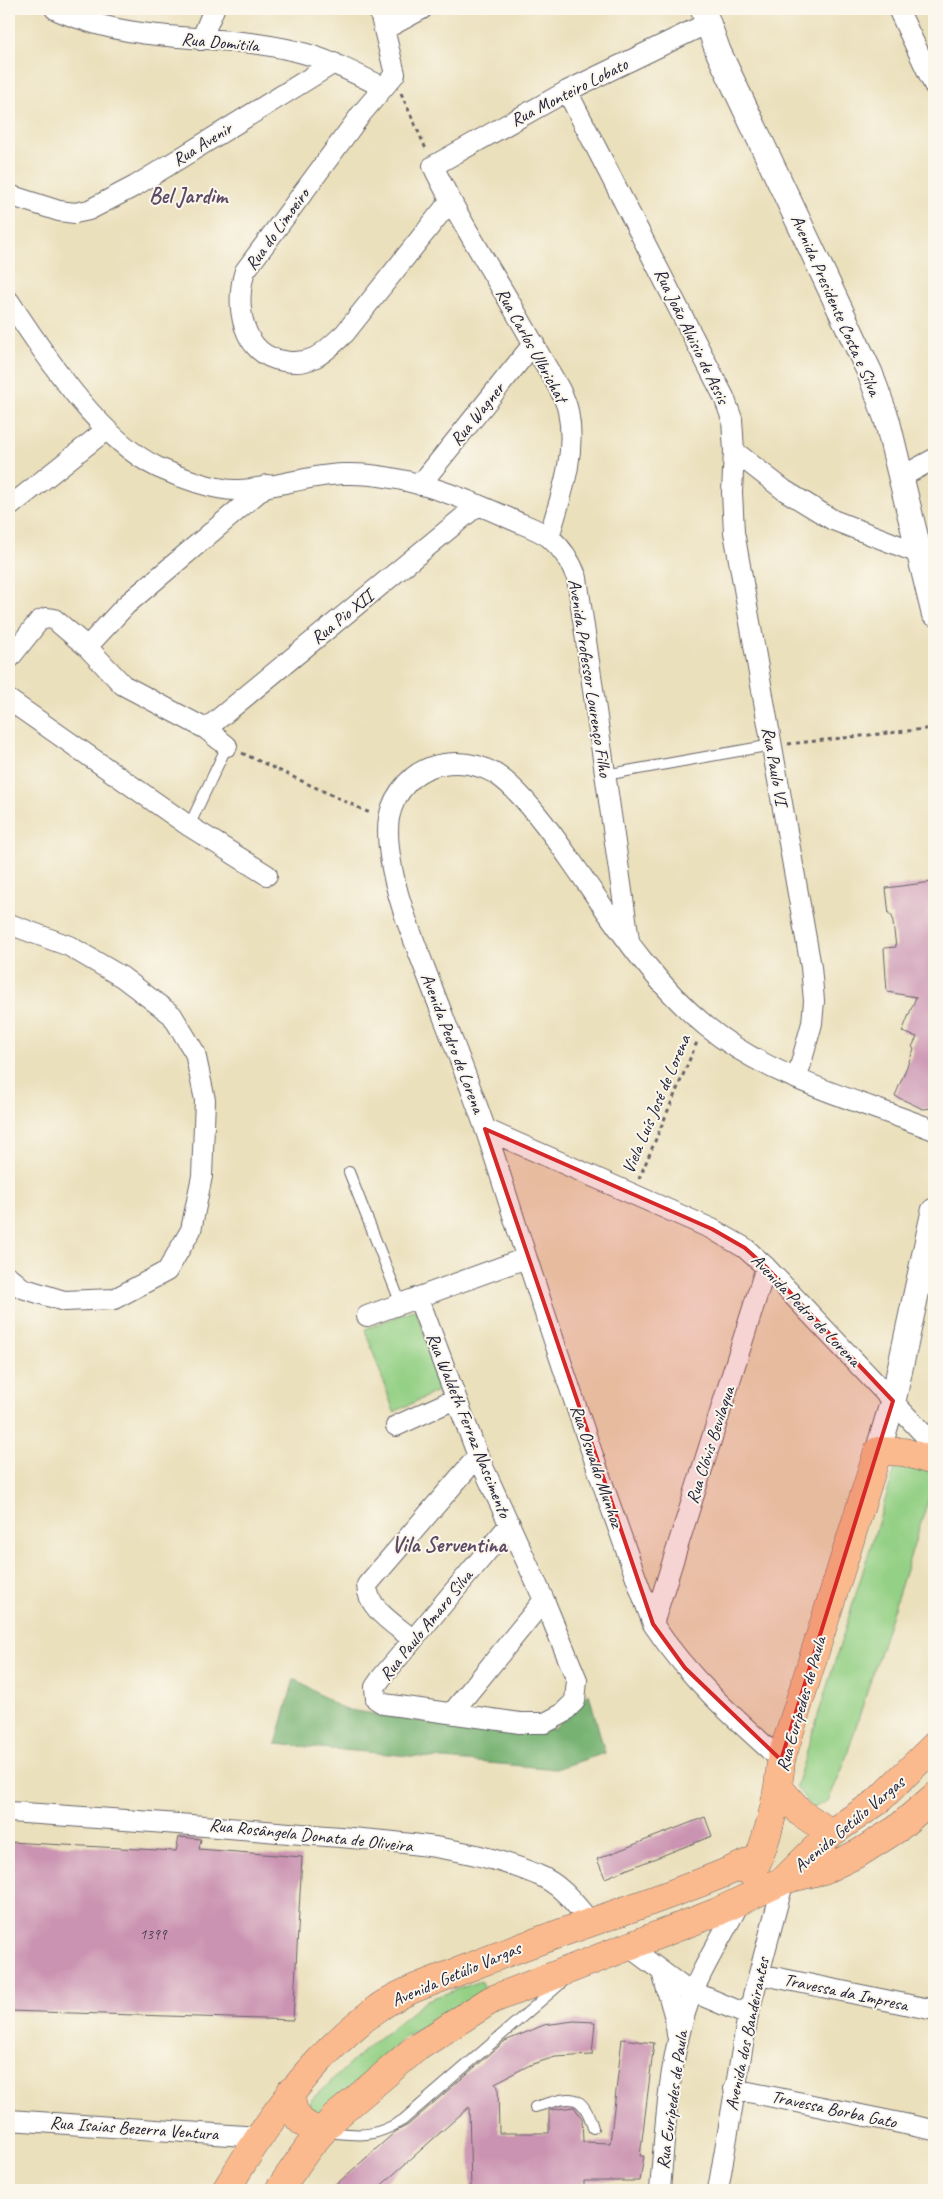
<svg xmlns="http://www.w3.org/2000/svg" width="943" height="2199" viewBox="0 0 943 2199" font-family="Caveat,sans-serif">
  <rect width="100%" height="100%" fill="#fbf7ec"/>
  <filter id="ink" filterUnits="userSpaceOnUse"><feTurbulence type="fractalNoise" baseFrequency=".02" numOctaves="2"/><feDisplacementMap in="SourceGraphic" scale="10" xChannelSelector="R" yChannelSelector="G"/><feConvolveMatrix kernelMatrix="1 2 1 2 8 2 1 2 1" color-interpolation-filters="sRGB"/></filter>
  <filter id="wash" filterUnits="userSpaceOnUse"><feTurbulence type="fractalNoise" baseFrequency=".0096" numOctaves="4" result="noise"/><feDisplacementMap in="SourceGraphic" scale="20" xChannelSelector="R" yChannelSelector="G"/><feGaussianBlur stdDeviation="1.12" result="paint"/><feColorMatrix in="noise" values="0 0 0 0 0 0 0 0 0 0 0 0 0 0 0 0 0 1.4 0 .05"/><feComposite in="paint" operator="in"/></filter>
  <g filter="url(#wash)">
    <rect width="100%" height="100%" fill="#ebe0bc"/>
    <path fill="#94d085" stroke="#5b7960" d="M 415,1309 L 444,1388 L 394,1412 L 365,1329 Z
      M 897,1462 L 934,1469 L 934,1482 L 843,1767 L 828,1801 L 812,1809 L 796,1786 Z
      M 481,1981 L 486,1992 L 406,2036 L 321,2114 L 307,2109 L 312,2099 L 369,2046 L 427,2000 Z"/>
    <path fill="#77b272" stroke="#4c6a56" d="M 294,1679 L 343,1709 L 439,1724 L 553,1729 L 589,1694 L 605,1753 L 556,1769 L 276,1744 Z"/>
    <g id="blocks">
      <path fill="#ca93b1" d="M 932,882 L 934,937 L 930,938 L 934,977 L 934,1108 L 923,1109 L 895,1096 L 914,1049 L 912,1047 L 917,1037 L 902,1032 L 916,997 L 887,992 L 884,948 L 896,947 L 892,915 L 889,915 L 886,888 Z
        M 705,1817 L 712,1836 L 605,1878 L 597,1859 Z
        M 179,1837 L 201,1839 L 199,1849 L 302,1857 L 293,2020 L 9,2011 L 9,1842 L 176,1851 Z
        M 574,2021 L 595,2022 L 592,2055 L 555,2057 L 530,2065 L 495,2083 L 498,2087 L 499,2133 L 549,2133 L 549,2110 L 574,2107 L 582,2118 L 583,2142 L 610,2143 L 622,2039 L 654,2043 L 640,2156 L 644,2156 L 640,2181 L 584,2181 L 584,2190 L 471,2190 L 469,2107 L 376,2190 L 330,2190 L 395,2132 L 408,2125 L 505,2041 L 544,2025 Z"/>
    </g>
  </g>
  <g filter="url(#ink)">
    <use href="#blocks" fill-opacity="0" stroke="#686468" stroke-width="1"/>
    <g fill="none" stroke-linecap="round" stroke-linejoin="round">
      <g stroke="#686468" stroke-width="12">
        <path id="service" d="M 605,775 L 772,745
          M 189,826 L 227,746
          M 349,1172 L 401,1304
          M 535,2107 C 567,2098 582,2088 593,2128
          M 325,2132 C 359,2135 372,2139 403,2120 L 565,1980"/>
      </g>
      <g stroke="#686468" stroke-width="22">
        <path id="minor" d="M 55,9 C 66,15 78,18 90,22 C 157,43 227,34 295,51 C 326,58 354,73 383,87
          M 379,9 L 395,74 L 362,113 L 245,271 C 234,304 242,356 284,361 C 294,363 305,362 314,358 C 326,352 336,341 345,333 L 450,201
          M 898,9 L 934,85
          M 385,29 L 422,9
          M 201,40 L 214,9
          M 567,91 L 724,397 L 732,419 L 734,451 L 784,490 L 833,520 L 918,553
          M 9,195 L 59,211 L 75,213 L 89,210 L 135,186 L 334,63
          M 9,301 C 45,355 99,440 159,468 C 179,477 216,491 238,490 C 273,489 307,475 343,474 C 401,472 460,496 513,520 C 524,525 540,530 550,538 C 563,549 571,562 577,578 L 629,940
          M 734,451 L 732,492 L 734,532 L 811,967 L 814,1001 L 812,1023 L 797,1078
          M 901,477 L 934,459
          M 420,485 L 534,343
          M 9,507 L 106,430
          M 549,537 C 561,496 577,454 568,411 C 565,394 548,370 539,354 C 505,290 464,231 433,166 L 567,91 L 708,23
          M 87,647 L 126,605 L 267,485
          M 9,659 L 39,621 L 46,618 L 54,619 L 87,647 L 123,685 L 206,729 L 227,746
          M 9,700 L 189,826 L 267,875
          M 206,729 L 478,505
          M 9,924 L 69,946 L 122,977 L 172,1015 L 195,1053 L 205,1100 L 202,1176 L 191,1230 L 167,1271 L 114,1299 L 64,1301 L 22,1288 L 9,1277
          M 485,1129 L 712,1229 L 745,1248 L 766,1267 L 934,1445
          M 418,1297 L 478,1456 L 544,1600 L 577,1680 L 575,1701 L 562,1714 L 545,1723 L 520,1723 L 384,1704 L 376,1699 L 375,1687 L 382,1677 L 510,1524
          M 367,1316 L 526,1258
          M 396,1426 L 455,1399
          M 653,1624 L 766,1267
          M 412,1639 C 396,1625 367,1609 367,1585 L 478,1456
          M 452,1713 L 544,1600
          M 781,1760 C 734,1718 688,1677 653,1624 C 608,1503 567,1381 527,1259 C 513,1216 500,1173 486,1131 C 467,1076 445,1022 425,969 C 411,933 395,894 390,856 C 386,827 386,806 407,783 C 429,759 467,758 494,773 C 521,789 554,836 572,862 C 612,919 651,981 706,1026 C 770,1079 858,1100 934,1130
          M 9,1812 C 102,1818 195,1825 289,1833 C 371,1840 461,1842 538,1875 C 561,1884 576,1905 591,1923
          M 628,1946 L 684,1988 L 748,2015
          M 662,1972 L 675,2018 L 677,2035
          M 759,1974 L 934,2010
          M 734,2089 L 934,2130
          M 9,2120 L 259,2137
          M 660,2190 C 665,2131 668,2070 685,2013 C 696,1977 723,1935 741,1900
          M 718,2190 L 748,2015 L 784,1880"/>
      </g>
      <g stroke="#686468" stroke-width="27">
        <path id="tertiary" d="M 703,9 L 718,51 L 870,373 L 887,420 L 934,613
          M 878,1451 L 893,1401 L 934,1211"/>
      </g>
      <g stroke="#686468" stroke-width="29">
        <path id="primary" d="M 779,1788 L 801,1813 L 831,1833
          M 752,1874 C 768,1838 778,1799 781,1760 L 878,1451 L 904,1452 L 934,1461
          M 784,1880 L 831,1833 L 877,1802 L 934,1746
          M 291,2091 C 291,2114 299,2125 322,2132
          M 226,2190 C 266,2123 311,2058 374,2011 C 401,1990 438,1980 470,1967 C 565,1928 665,1901 759,1858
          M 279,2190 L 308,2148 L 334,2118 L 415,2049 L 491,2000 L 717,1912 L 784,1880 L 824,1870 L 859,1853 L 897,1829 L 934,1797"/>
      </g>
      <path stroke="#686468" stroke-width="3" stroke-dasharray="4 4" stroke-linecap="butt" d="M 401,93 L 426,149
        M 788,744 L 934,728
        M 242,753 L 372,814
        M 639,1179 L 697,1042"/>
      <use href="#service" stroke="#fff" stroke-width="10"/>
      <use href="#minor" stroke="#fff" stroke-width="20"/>
      <use href="#tertiary" stroke="#fff" stroke-width="25"/>
      <use href="#primary" stroke="#fbba8d" stroke-width="28"/>
    </g>
  </g>
  <path fill="#d62828" fill-opacity="0.2" stroke="#d62828" stroke-width="4" stroke-linejoin="round" d="M 485,1129 L 712,1229 L 745,1248 L 766,1267 L 893,1401 L 781,1760 L 685,1668 L 653,1624 Z"/>
  <g text-anchor="middle" dominant-baseline="central" stroke-width="4" stroke-linejoin="round" paint-order="stroke">
    <g font-size="15" fill="#4c3e58">
      <text x="153" y="1934">1399</text>
    </g>
    <g font-size="18" fill="#22223b" stroke="#fbf7ec">
      <text transform="translate(220 42) rotate(5)">Rua Domitila</text>
      <text transform="translate(569 92) rotate(-27)">Rua Monteiro Lobato</text>
      <text transform="translate(202 144) rotate(-32)">Rua Avenir</text>
      <text transform="translate(277 229) rotate(-54)">Rua do Limoeiro</text>
      <text transform="translate(836 305) rotate(66)">Avenida Presidente Costa e Silva</text>
      <text transform="translate(692 336) rotate(64)">Rua João Aluisio de Assis</text>
      <text transform="translate(532 345) rotate(61)">Rua Carlos Ulbrichat</text>
      <text transform="translate(477 414) rotate(-51)">Rua Wagner</text>
      <text transform="translate(342 617) rotate(-39)">Rua Pio XII</text>
      <text transform="translate(590 678) rotate(81)">Avenida Professor Lourenço Filho</text>
      <text transform="translate(775 766) rotate(80)">Rua Paulo VI</text>
      <text transform="translate(453 1043) rotate(69)">Avenida Pedro de Lorena</text>
      <text transform="translate(656 1104) rotate(-67)">Viela Luís José de Lorena</text>
      <text transform="translate(806 1310) rotate(46)">Avenida Pedro de Lorena</text>
      <text transform="translate(469 1425) rotate(68)">Rua Waldeth Ferraz Nascimento</text>
      <text transform="translate(710 1445) rotate(-72)">Rua Clóvis Bevilaqua</text>
      <text transform="translate(597 1466) rotate(71)">Rua Oswaldo Munhoz</text>
      <text transform="translate(426 1625) rotate(-51)">Rua Paulo Amaro Silva</text>
      <text transform="translate(801 1704) rotate(-74)">Rua Eurípedes de Paula</text>
      <text transform="translate(849 1824) rotate(-40)">Avenida Getúlio Vargas</text>
      <text transform="translate(311 1835) rotate(6)">Rua Rosângela Donata de Oliveira</text>
      <text transform="translate(456 1974) rotate(-23)">Avenida Getúlio Vargas</text>
      <text transform="translate(846 1992) rotate(12)">Travessa da Impresa</text>
      <text transform="translate(747 2034) rotate(-78)">Avenida dos Bandeirantes</text>
      <text transform="translate(672 2100) rotate(-82)">Rua Eurípedes de Paula</text>
      <text transform="translate(834 2109) rotate(12)">Travessa Borba Gato</text>
      <text transform="translate(134 2128) rotate(4)">Rua Isaias Bezerra Ventura</text>
    </g>
    <g font-size="22" font-weight="bold" fill="#5d4a64" stroke="#fbf7ec">
      <text x="188" y="196">Bel Jardim</text>
      <text x="449" y="1545">Vila Serventina</text>
    </g>
  </g>
  <rect width="943" height="2199" fill="none" stroke="#fbf7ec" stroke-width="30"/>
</svg>
